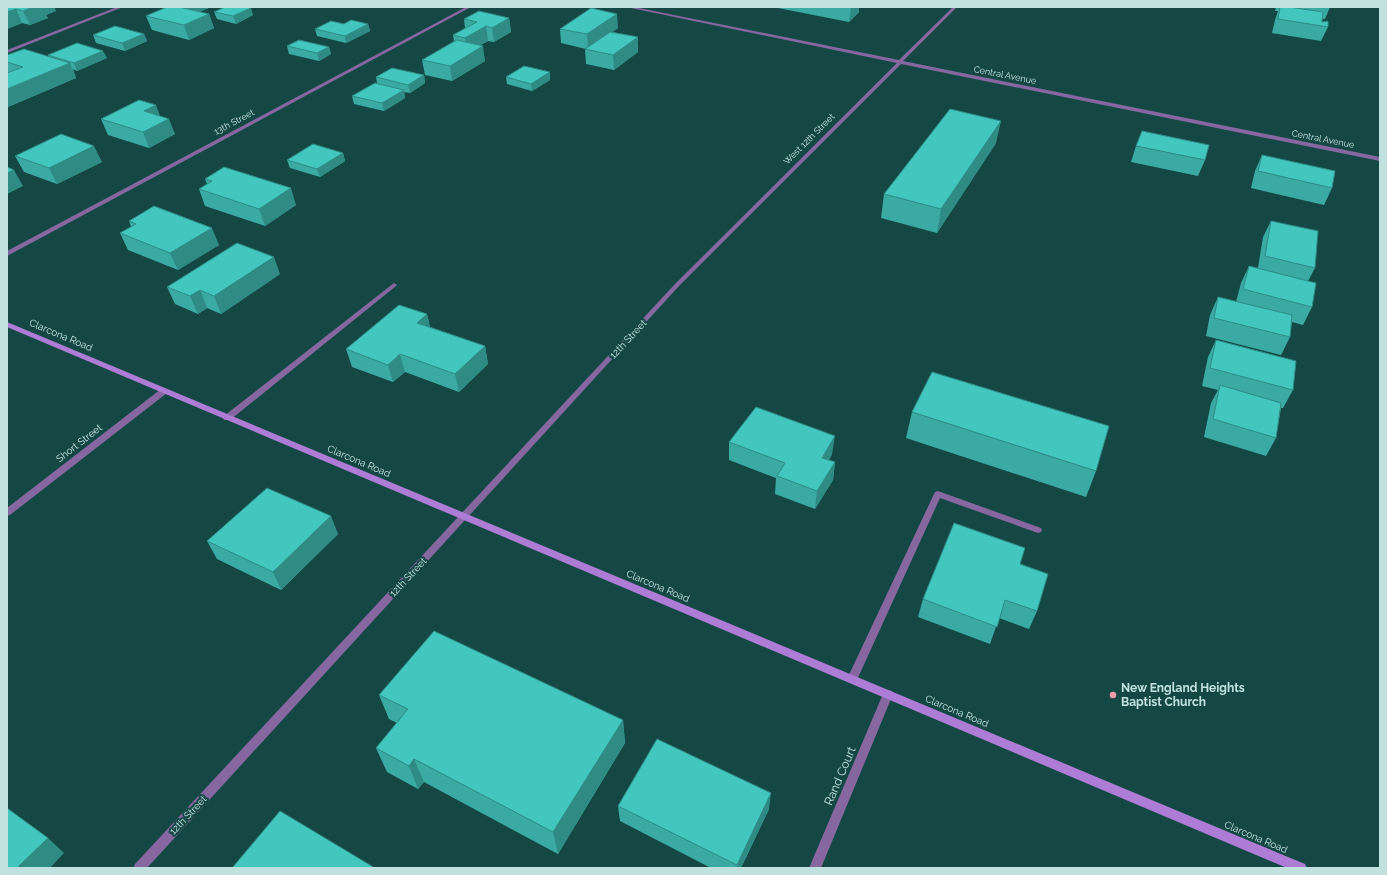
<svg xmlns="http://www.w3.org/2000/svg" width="1387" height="875" viewBox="0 0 1387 875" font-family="Raleway,sans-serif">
  <rect width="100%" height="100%" fill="#154845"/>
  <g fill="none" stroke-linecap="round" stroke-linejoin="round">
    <path fill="#86679f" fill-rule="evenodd" d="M 394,283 L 397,285 L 396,286 L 230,420 L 224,420 L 223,418 L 224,416 Z
      M 938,491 L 1041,528 L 1042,530 L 1041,532 L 1038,533 L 940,498 L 856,682 L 852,683 L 848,682 L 847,679 L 934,494 L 935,492 Z"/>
    <path fill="#86679f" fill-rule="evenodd" d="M 117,7 L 123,7 L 7,53 L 7,50 Z
      M 626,7 L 634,7 L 899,60 L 953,7 L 957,7 L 903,61 L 1380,157 L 1380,161 L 901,64 L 679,286 L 147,868 L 133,868 L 135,864 L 675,284 L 897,63 Z
      M 164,388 L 168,391 L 167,393 L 10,515 L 7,516 L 7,508 L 161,389 Z
      M 888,690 L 892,691 L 893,694 L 821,868 L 809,868 L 883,694 L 884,691 Z"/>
    <path fill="#86679f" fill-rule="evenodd" d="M 466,7 L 471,7 L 7,256 L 7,251 Z"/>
    <path fill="#ad7cd4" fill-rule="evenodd" d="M 7,322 L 1305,864 L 1307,868 L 1287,868 L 7,327 Z"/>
  </g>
  <path fill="#3aaaa3" d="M 7,7 L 54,7 L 56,11 L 46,15 L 48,18 L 30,25 L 22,23 L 7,29 Z
    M 165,7 L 211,7 L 199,12 L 209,14 L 214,28 L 189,40 L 152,30 L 146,16 L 165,8 Z
    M 773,7 L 859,7 L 859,12 L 849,22 Z
    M 1276,7 L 1330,7 L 1325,19 L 1322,19 L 1322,22 L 1328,27 L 1321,41 L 1272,33 L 1275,20 L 1278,11 L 1275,11 Z
    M 214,12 L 253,15 L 236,24 L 217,19 Z
    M 509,18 L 511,32 L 494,42 L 488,41 L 480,45 L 485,61 L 452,81 L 425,75 L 422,60 L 454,41 L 453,35 L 465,28 L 464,19 Z
    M 344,24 L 368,24 L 370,31 L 346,43 L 317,36 L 315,29 Z
    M 618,28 L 612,32 L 638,37 L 638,52 L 614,70 L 586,64 L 585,49 L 586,49 L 561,43 L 560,29 Z
    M 144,34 L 147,41 L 125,51 L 96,43 L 93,35 Z
    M 287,46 L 329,47 L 331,54 L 319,61 L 289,54 Z
    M 7,55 L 48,56 L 48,55 L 107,58 L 77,71 L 73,69 L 76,78 L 8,107 L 7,107 Z
    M 424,75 L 425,83 L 410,93 L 404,92 L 405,98 L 384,111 L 354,104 L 352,96 L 377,83 L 376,77 Z
    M 506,77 L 550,80 L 532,91 L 507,84 Z
    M 160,116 L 175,134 L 149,148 L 108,135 L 101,119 Z
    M 996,143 L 937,233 L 881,218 L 884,194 Z
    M 1136,146 L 1205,160 L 1198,176 L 1131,162 Z
    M 343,153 L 345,161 L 320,177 L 290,168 L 287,160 Z
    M 1262,155 L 1332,188 L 1324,205 L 1251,188 L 1255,171 Z
    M 15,156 L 102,162 L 57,184 L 24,172 Z
    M 205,179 L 296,205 L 265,226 L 205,206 L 199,189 L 207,184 Z
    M 129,221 L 219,245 L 178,270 L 128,250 L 120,233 L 131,227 Z
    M 1271,221 L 1315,268 L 1308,281 L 1312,307 L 1303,325 L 1292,322 L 1290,337 L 1281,355 L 1206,336 L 1210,315 L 1218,297 L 1236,302 L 1241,283 L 1249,266 L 1258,268 L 1263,237 Z
    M 280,274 L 221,314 L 207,308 L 198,314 L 175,304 L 167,287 Z
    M 427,314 L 430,327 L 485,346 L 488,364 L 459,392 L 405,372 L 393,382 L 352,367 L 346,349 Z
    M 1216,340 L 1293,390 L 1283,408 L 1281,408 L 1276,438 L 1266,456 L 1204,437 L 1211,403 L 1218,390 L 1202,386 L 1208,357 Z
    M 912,412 L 1096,471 L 1086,497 L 906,438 Z
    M 729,442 L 832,454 L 829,460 L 835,462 L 833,480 L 815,509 L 775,494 L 776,478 L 729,460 Z
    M 338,534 L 281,590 L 217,559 L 207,541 Z
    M 1020,564 L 1037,611 L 1029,629 L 999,618 L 990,644 L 918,617 L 923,599 Z
    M 379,695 L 623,720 L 625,743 L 558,854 L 424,782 L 418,789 L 387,772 L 376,748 L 397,723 L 389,719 Z
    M 618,806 L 769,809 L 741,868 L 711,868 L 620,821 Z"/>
  <path fill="#2f8b84" d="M 33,7 L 54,7 L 56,11 L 46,15 L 48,18 L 30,25 L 23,11 Z
    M 191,7 L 211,7 L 191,15 L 188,8 Z
    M 851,7 L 859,7 L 859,12 L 849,22 Z
    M 251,8 L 253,15 L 236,24 L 233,16 Z
    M 16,9 L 22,23 L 7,29 L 7,12 Z
    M 209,14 L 214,28 L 189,40 L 184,25 Z
    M 617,14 L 618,28 L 588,49 L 587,34 Z
    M 509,18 L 511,32 L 494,42 L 492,28 Z
    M 368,24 L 370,31 L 346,43 L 345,36 Z
    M 486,26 L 488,41 L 468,52 L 465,38 Z
    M 144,34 L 147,41 L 125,51 L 122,43 Z
    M 638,37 L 638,52 L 614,70 L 613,55 Z
    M 483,46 L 485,61 L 452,81 L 450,66 Z
    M 329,47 L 331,54 L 319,61 L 317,53 Z
    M 103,51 L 107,58 L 77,71 L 74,63 Z
    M 70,63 L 76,78 L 8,107 L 7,105 L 7,89 Z
    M 550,72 L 550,80 L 532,91 L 531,84 Z
    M 424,75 L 425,83 L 410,93 L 408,85 Z
    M 404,90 L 405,98 L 384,111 L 382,103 Z
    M 156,105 L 162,121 L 144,111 Z
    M 169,119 L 175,134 L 149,148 L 143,132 Z
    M 1001,121 L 996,143 L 937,233 L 941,209 Z
    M 94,146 L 102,162 L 57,184 L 49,168 Z
    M 343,153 L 345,161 L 320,177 L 317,169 Z
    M 14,170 L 23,186 L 7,194 L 7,173 Z
    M 291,188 L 296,205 L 265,226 L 259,209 Z
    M 212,228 L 219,245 L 178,270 L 170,253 Z
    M 274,257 L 280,274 L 221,314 L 214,296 Z
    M 200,290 L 207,308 L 198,314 L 190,296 Z
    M 427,314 L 431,332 L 417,323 Z
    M 485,346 L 488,364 L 459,392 L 455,374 Z
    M 400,354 L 405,372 L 393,382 L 388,365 Z
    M 835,436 L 832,454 L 819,476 L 822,458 Z
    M 835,462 L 833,480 L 815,509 L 817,491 Z
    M 331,516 L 338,534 L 281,590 L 273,572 Z
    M 623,720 L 625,743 L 558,854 L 553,832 Z
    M 414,759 L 424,782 L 418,789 L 409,766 Z
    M 771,793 L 769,809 L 741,868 L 737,868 L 737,865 Z
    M 48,838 L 64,853 L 50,868 L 17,868 Z"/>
  <path fill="#43c6bd" stroke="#2f8b84" d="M 7,7 L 33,7 L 23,11 L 16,9 L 7,12 Z
    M 167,7 L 179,7 L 209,14 L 184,25 L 146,16 Z
    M 225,7 L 246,7 L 251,8 L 233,16 L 214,12 Z
    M 1280,7 L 1289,7 L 1323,12 L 1322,22 L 1328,21 L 1328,27 L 1278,19 Z
    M 591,8 L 617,14 L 587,34 L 560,29 Z
    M 479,11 L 509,18 L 492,28 L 486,26 L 465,38 L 453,35 L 477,22 L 464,19 Z
    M 351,20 L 368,24 L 345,36 L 315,29 L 331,21 L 344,24 Z
    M 115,26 L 144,34 L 122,43 L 93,35 Z
    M 610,32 L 638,37 L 613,55 L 585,49 Z
    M 299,40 L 329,47 L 317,53 L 287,46 Z
    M 457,40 L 483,46 L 450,66 L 422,60 Z
    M 77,43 L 103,51 L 74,63 L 48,55 Z
    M 24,49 L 70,63 L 7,89 L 7,73 L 23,67 L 7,62 L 7,55 Z
    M 524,66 L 550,72 L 531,84 L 506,77 Z
    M 392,68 L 424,75 L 408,85 L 376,77 Z
    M 375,83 L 404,90 L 382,103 L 352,96 Z
    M 139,100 L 156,105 L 144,111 L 169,119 L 143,132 L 101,119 Z
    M 950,109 L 1001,121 L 941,209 L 884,194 Z
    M 1142,131 L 1209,145 L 1205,160 L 1136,146 Z
    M 61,134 L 94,146 L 49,168 L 15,156 Z
    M 313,144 L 343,153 L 317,169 L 287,160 Z
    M 1262,155 L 1335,171 L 1332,188 L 1258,171 Z
    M 7,167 L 14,170 L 7,173 Z
    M 224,167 L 291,188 L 259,209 L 199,189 L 212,181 L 205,179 Z
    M 154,206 L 212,228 L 170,253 L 120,233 L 136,224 L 129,221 Z
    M 1271,221 L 1318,231 L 1315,268 L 1265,256 Z
    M 237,243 L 274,257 L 214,296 L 200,290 L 190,296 L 167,287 Z
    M 1249,266 L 1316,283 L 1312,307 L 1243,289 Z
    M 1218,297 L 1292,315 L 1290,337 L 1214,318 Z
    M 399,305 L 427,314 L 417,323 L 485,346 L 455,374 L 400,354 L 388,365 L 346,349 Z
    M 1216,340 L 1296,361 L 1293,390 L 1210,368 Z
    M 932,372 L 1109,426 L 1096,471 L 912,412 Z
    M 1220,385 L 1281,403 L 1276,438 L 1213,419 Z
    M 756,407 L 835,436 L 822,458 L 835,462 L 817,491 L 777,476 L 785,463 L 729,442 Z
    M 267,488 L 331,516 L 273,572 L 207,541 Z
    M 954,523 L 1025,548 L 1020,564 L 1048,574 L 1037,611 L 1005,600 L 997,627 L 923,599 Z
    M 434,631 L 623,720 L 553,832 L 414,759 L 409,766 L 376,748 L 408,709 L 379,695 Z
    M 657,739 L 771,793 L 737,865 L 618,806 Z
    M 7,808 L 48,838 L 17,868 L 7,868 Z
    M 280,811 L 375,868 L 232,868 Z"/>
  <circle fill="#f39aa9" stroke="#154845" stroke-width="1.5" cx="1113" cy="695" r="4"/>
  <g text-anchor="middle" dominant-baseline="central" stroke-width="4" stroke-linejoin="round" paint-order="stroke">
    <g font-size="9" fill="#c1e1de" stroke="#154845">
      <text transform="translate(1005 75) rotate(11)">Central Avenue</text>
      <text transform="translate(234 122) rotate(-28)">13th Street</text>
      <text transform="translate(809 139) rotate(-45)">West 12th Street</text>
      <text transform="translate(1323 139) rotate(11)">Central Avenue</text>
    </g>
    <g font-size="10" fill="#c1e1de" stroke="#154845">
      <text transform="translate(61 335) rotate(23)">Clarcona Road</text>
      <text transform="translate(628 339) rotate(-47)">12th Street</text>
      <text transform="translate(79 443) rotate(-38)">Short Street</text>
      <text transform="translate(359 461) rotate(23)">Clarcona Road</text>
      <text transform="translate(408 577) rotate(-47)">12th Street</text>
      <text transform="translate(658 586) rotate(23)">Clarcona Road</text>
      <text transform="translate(957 711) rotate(23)">Clarcona Road</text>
      <text transform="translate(188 815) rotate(-47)">12th Street</text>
      <text transform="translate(1256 837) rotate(23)">Clarcona Road</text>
    </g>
    <g font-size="12" font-weight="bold" fill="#c1e1de" stroke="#154845" text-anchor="start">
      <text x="1121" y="688">New England Heights<tspan x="1121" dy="14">Baptist Church</tspan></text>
    </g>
    <g font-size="12" fill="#c1e1de" stroke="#154845">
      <text transform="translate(840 776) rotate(-67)">Rand Court</text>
    </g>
  </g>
  <rect width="1387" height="875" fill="none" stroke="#c1e1de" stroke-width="16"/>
</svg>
